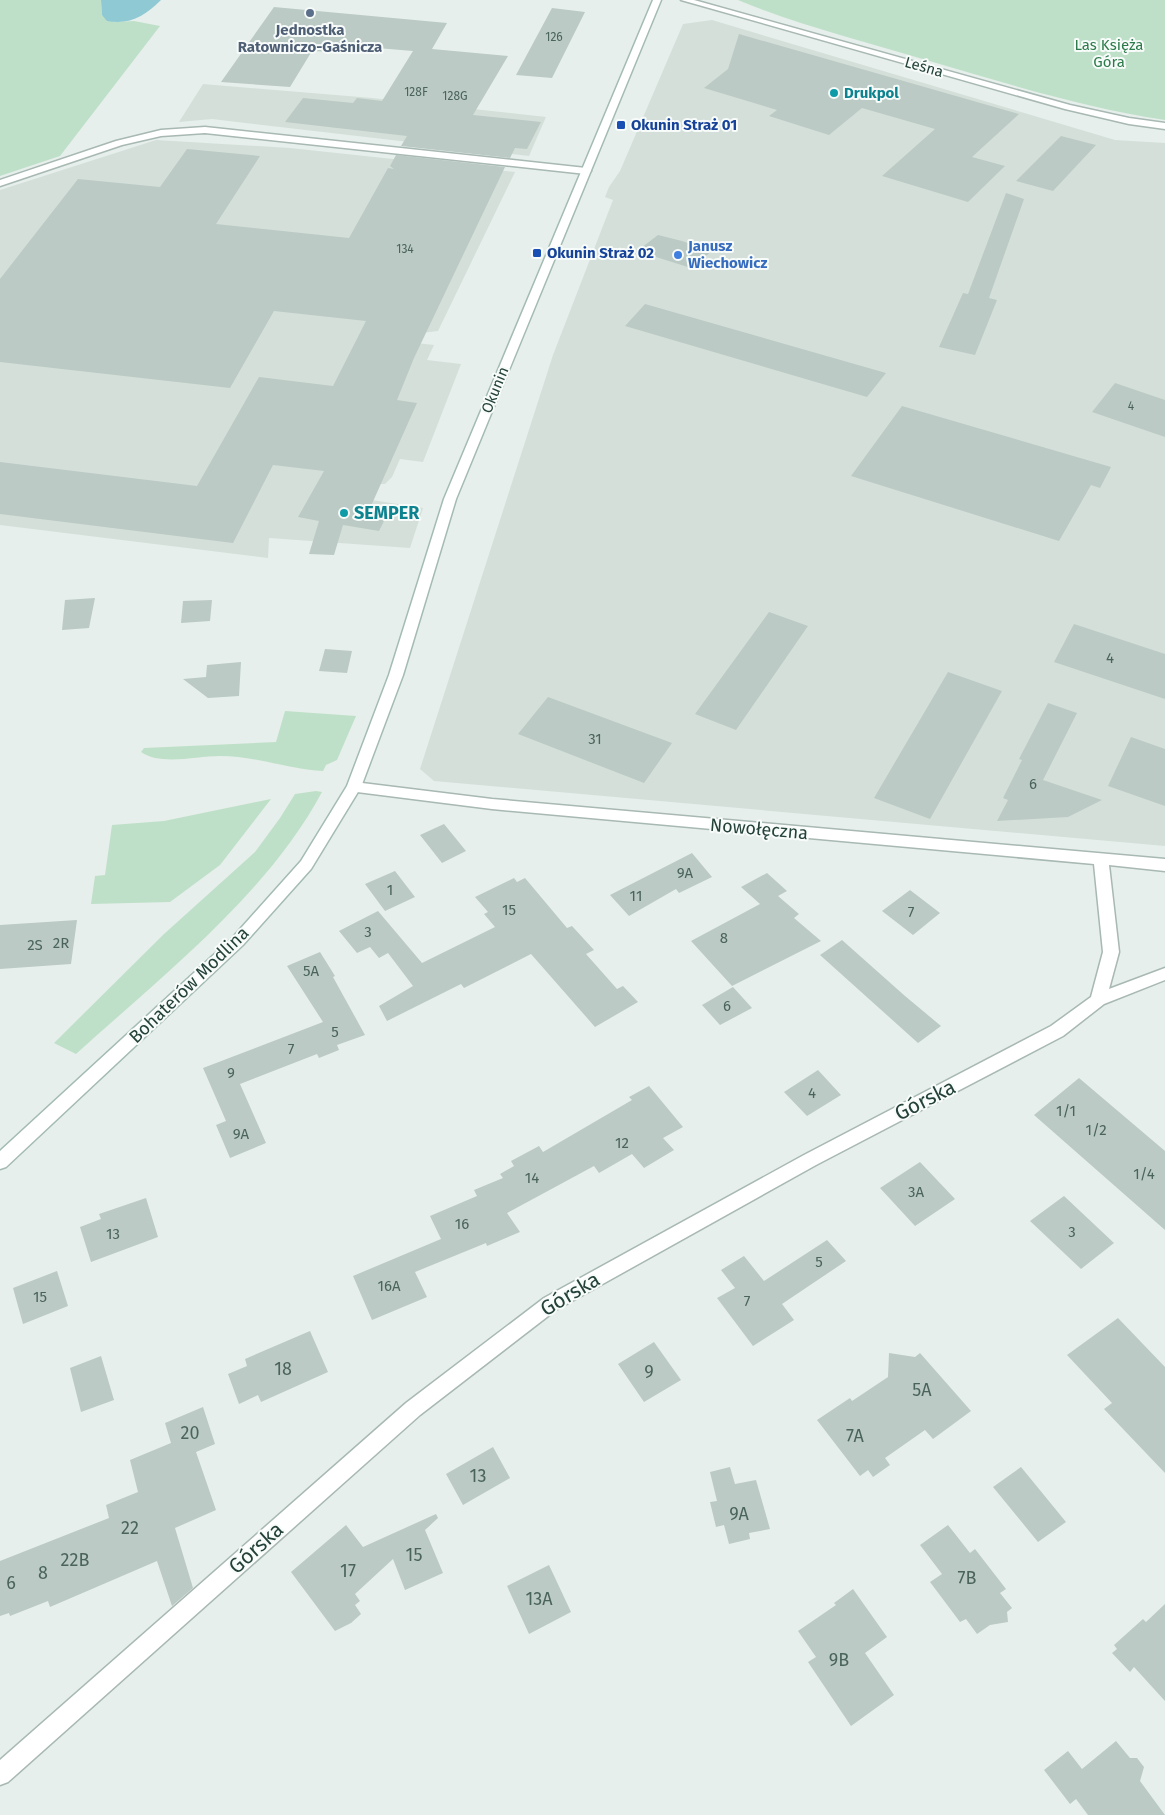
<svg xmlns="http://www.w3.org/2000/svg" width="1165" height="1815" viewBox="0 0 1165 1815" font-family="'Fira Sans',sans-serif">
  <rect width="100%" height="100%" fill="#e6efeb"/>
  <path fill="#d4dfda" d="M 712,20 L 1115,140 L 1165,143 L 1165,846 L 434,781 L 420,769 L 553,355 L 613,200 L 605,197 L 609,187 L 620,171 L 683,24 Z
    M 203,84 L 372,98 L 546,117 L 529,156 L 212,119 L 179,122 Z
    M 156,140 L 290,148 L 515,172 L 438,331 L 421,333 L 416,343 L 434,345 L 427,360 L 461,364 L 423,462 L 400,459 L 392,477 L 385,484 L 379,484 L 372,500 L 423,508 L 410,548 L 269,538 L 268,558 L 0,525 L 0,190 Z"/>
  <path fill="#bfe0c8" d="M 0,0 L 101,0 L 102,15 L 114,22 L 134,21 L 160,26 L 60,156 L 0,176 Z
    M 738,0 L 1165,0 L 1165,120 C 1084,108 1005,83 926,60 C 863,41 798,25 738,0 Z
    M 285,711 L 356,716 L 337,760 L 326,765 L 323,771 C 288,769 255,756 220,756 C 196,756 161,766 141,752 L 144,748 L 276,742 Z
    M 316,791 L 322,792 C 267,895 162,976 76,1054 L 54,1043 L 164,934 L 255,852 L 280,818 L 295,794 Z
    M 271,799 L 220,865 L 170,902 L 91,904 L 95,876 L 105,875 L 112,825 L 164,821 Z"/>
  <path fill="#8ec9d4" d="M 101,0 L 161,0 C 145,16 130,25 107,21 L 102,15 Z"/>
  <path fill="#bbcac4" d="M 274,7 L 447,23 L 432,49 L 508,56 L 473,115 L 541,122 L 527,149 L 515,148 L 510,158 L 401,146 L 407,136 L 285,122 L 303,98 L 353,103 L 357,98 L 382,101 L 413,51 L 365,47 L 359,53 L 312,51 L 290,87 L 221,82 Z
    M 552,8 L 585,12 L 552,78 L 516,75 Z
    M 739,34 L 1019,114 L 972,157 L 1005,166 L 968,202 L 882,176 L 935,129 L 862,108 L 829,135 L 769,116 L 777,110 L 704,88 L 728,69 Z
    M 1061,136 L 1096,145 L 1053,191 L 1016,181 Z
    M 187,149 L 260,156 L 216,224 L 349,238 L 388,168 L 394,169 L 390,166 L 396,155 L 505,167 L 414,358 L 397,400 L 417,403 L 371,506 L 390,509 L 379,531 L 343,525 L 334,555 L 309,554 L 319,521 L 298,517 L 324,471 L 273,465 L 233,543 L 0,514 L 0,462 L 197,486 L 259,377 L 333,386 L 366,321 L 274,311 L 230,388 L 0,362 L 0,279 L 78,179 L 160,187 Z
    M 1006,193 L 1024,199 L 989,298 L 997,300 L 975,355 L 939,347 L 963,293 L 968,294 Z
    M 658,235 L 682,241 L 712,251 L 691,268 L 637,251 Z
    M 645,304 L 886,373 L 867,397 L 625,326 Z
    M 1115,383 L 1165,400 L 1165,437 L 1092,412 Z
    M 902,406 L 1046,448 L 1111,467 L 1100,488 L 1091,485 L 1059,541 L 851,476 Z
    M 95,598 L 89,628 L 62,630 L 65,600 Z
    M 212,600 L 210,621 L 181,623 L 183,601 Z
    M 769,612 L 808,626 L 736,730 L 695,714 Z
    M 1074,624 L 1165,654 L 1165,699 L 1054,662 Z
    M 325,649 L 352,651 L 347,673 L 319,671 Z
    M 241,662 L 239,696 L 208,698 L 183,679 L 206,677 L 207,665 Z
    M 948,672 L 1002,691 L 930,819 L 874,798 Z
    M 548,697 L 672,743 L 644,783 L 518,734 Z
    M 1048,703 L 1077,713 L 1043,780 L 1102,800 L 1068,817 L 997,821 L 1008,800 L 1003,798 L 1022,760 L 1019,759 Z
    M 1131,737 L 1165,749 L 1165,806 L 1108,786 Z
    M 444,824 L 466,851 L 442,863 L 420,835 Z
    M 692,853 L 712,877 L 679,893 L 676,889 L 629,916 L 610,895 Z
    M 395,871 L 415,897 L 385,911 L 365,884 Z
    M 767,873 L 787,891 L 778,896 L 799,914 L 794,918 L 821,941 L 732,986 L 691,941 L 760,904 L 741,887 Z
    M 514,878 L 517,882 L 525,878 L 567,928 L 572,926 L 594,950 L 586,954 L 617,989 L 623,986 L 638,1002 L 595,1027 L 531,954 L 464,988 L 461,984 L 387,1021 L 379,1006 L 413,986 L 388,953 L 379,958 L 370,947 L 357,953 L 339,931 L 378,911 L 422,963 L 495,927 L 484,914 L 488,912 L 475,897 Z
    M 910,890 L 940,913 L 913,935 L 882,911 Z
    M 77,920 L 71,964 L 0,969 L 0,925 Z
    M 842,940 L 905,996 L 941,1026 L 918,1043 L 820,955 Z
    M 320,952 L 335,976 L 333,977 L 365,1035 L 337,1045 L 339,1050 L 319,1058 L 317,1054 L 240,1084 L 266,1143 L 230,1158 L 216,1125 L 226,1121 L 203,1068 L 323,1022 L 287,966 Z
    M 733,987 L 752,1008 L 720,1025 L 702,1005 Z
    M 818,1070 L 841,1095 L 807,1116 L 784,1092 Z
    M 1079,1078 L 1165,1151 L 1165,1230 L 1034,1115 Z
    M 649,1086 L 683,1127 L 663,1138 L 674,1150 L 644,1168 L 632,1154 L 599,1173 L 594,1166 L 507,1213 L 520,1232 L 487,1246 L 486,1243 L 415,1272 L 427,1297 L 372,1320 L 353,1276 L 441,1239 L 430,1216 L 477,1196 L 474,1190 L 503,1178 L 500,1174 L 514,1166 L 511,1161 L 539,1146 L 543,1152 L 632,1100 L 629,1097 Z
    M 920,1162 L 955,1199 L 915,1226 L 880,1188 Z
    M 1064,1196 L 1114,1243 L 1081,1269 L 1030,1221 Z
    M 146,1198 L 158,1237 L 91,1262 L 80,1227 L 101,1219 L 99,1214 Z
    M 827,1240 L 846,1261 L 782,1304 L 794,1320 L 753,1346 L 717,1298 L 735,1288 L 721,1270 L 744,1256 L 764,1281 Z
    M 57,1271 L 68,1306 L 23,1324 L 13,1288 Z
    M 1118,1318 L 1165,1367 L 1165,1473 L 1104,1409 L 1112,1403 L 1067,1355 Z
    M 310,1331 L 328,1372 L 261,1402 L 258,1395 L 239,1404 L 228,1374 L 247,1366 L 245,1359 Z
    M 654,1342 L 681,1380 L 644,1402 L 618,1364 Z
    M 889,1353 L 915,1357 L 920,1353 L 971,1411 L 933,1439 L 925,1430 L 885,1458 L 890,1465 L 873,1477 L 868,1470 L 860,1476 L 817,1420 L 850,1398 L 852,1401 L 888,1377 Z
    M 101,1356 L 114,1400 L 81,1412 L 70,1368 Z
    M 203,1407 L 215,1444 L 196,1452 L 216,1510 L 175,1528 L 193,1588 L 172,1606 L 157,1561 L 50,1607 L 48,1601 L 10,1616 L 9,1613 L 0,1616 L 0,1561 L 109,1518 L 106,1505 L 138,1492 L 130,1460 L 171,1443 L 165,1423 Z
    M 493,1447 L 510,1478 L 463,1505 L 446,1474 Z
    M 730,1467 L 735,1484 L 756,1480 L 770,1529 L 749,1533 L 750,1539 L 729,1544 L 724,1525 L 716,1527 L 710,1502 L 717,1501 L 710,1472 Z
    M 1021,1467 L 1066,1522 L 1038,1542 L 993,1487 Z
    M 436,1514 L 438,1518 L 425,1530 L 443,1573 L 405,1590 L 393,1559 L 355,1594 L 360,1601 L 355,1605 L 361,1614 L 351,1623 L 335,1631 L 291,1572 L 346,1525 L 363,1547 Z
    M 948,1525 L 970,1553 L 975,1549 L 1006,1589 L 1000,1593 L 1012,1608 L 1007,1612 L 1008,1622 L 990,1625 L 977,1634 L 966,1619 L 960,1622 L 930,1582 L 942,1574 L 920,1545 Z
    M 549,1565 L 571,1612 L 529,1634 L 507,1586 Z
    M 853,1589 L 887,1637 L 865,1653 L 894,1695 L 851,1726 L 808,1662 L 816,1657 L 798,1631 L 836,1605 L 834,1603 Z
    M 1165,1604 L 1165,1701 L 1134,1667 L 1130,1672 L 1112,1653 L 1117,1649 L 1114,1645 L 1143,1619 L 1146,1622 Z
    M 1116,1741 L 1130,1758 L 1137,1758 L 1144,1767 L 1140,1781 L 1165,1815 L 1088,1815 L 1076,1799 L 1070,1804 L 1044,1770 L 1068,1751 L 1082,1769 Z"/>
  <g fill="none" stroke-linecap="round" stroke-linejoin="round">
    <g stroke="#a8b8b2" stroke-width="3">
      <path id="minor" d="M 681,0 L 694,0 L 1070,105 L 1129,118 L 1165,123 L 1165,129 L 1129,124 L 1065,109 Z
        M 205,127 L 586,168 L 591,171 L 586,174 L 205,133 L 161,136 L 122,145 L 0,186 L 0,180 L 116,141 L 161,130 Z
        M 354,782 L 492,799 L 1165,859 L 1165,871 L 1109,865 L 1119,952 L 1109,989 L 1165,968 L 1165,980 L 1104,1004 L 1063,1036 L 816,1165 L 556,1310 L 420,1415 L 8,1782 L 0,1785 L 0,1760 L 406,1403 L 544,1298 L 804,1155 L 1051,1026 L 1091,997 L 1103,952 L 1094,864 L 492,809 L 349,791 L 347,787 L 349,783 Z"/>
    </g>
    <g stroke="#a4bbb3" stroke-width="3">
      <path id="secondary" d="M 653,0 L 661,0 L 456,499 L 403,675 L 361,787 L 311,869 L 243,945 L 6,1167 L 0,1169 L 0,1151 L 233,937 L 301,861 L 347,786 L 389,675 L 444,499 Z"/>
    </g>
    <use href="#minor" fill="#fff" fill-rule="evenodd"/>
    <use href="#secondary" fill="#fff" fill-rule="evenodd"/>
  </g>
  <circle fill="#5c6f8a" stroke="#f7fbf9" stroke-width="2" cx="310" cy="13" r="5"/>
  <g fill="#0f9aa8" stroke="#f7fbf9" stroke-width="2">
    <circle cx="834" cy="93" r="5"/>
    <circle cx="344" cy="513" r="5"/>
  </g>
  <g fill="#1a4fb4" stroke="#f7fbf9" stroke-width="2">
    <rect x="616" y="120" width="10" height="10" rx="2.5"/>
    <rect x="532" y="248" width="10" height="10" rx="2.5"/>
  </g>
  <circle fill="#3f7fe0" stroke="#f7fbf9" stroke-width="2" cx="678" cy="255" r="5"/>
  <g text-anchor="middle" dominant-baseline="central" stroke-width="4" stroke-linejoin="round" paint-order="stroke">
    <g font-size="12" fill="#4a645c">
      <text x="554" y="37">126</text>
      <text x="416" y="92">128F</text>
      <text x="455" y="96">128G</text>
      <text x="405" y="249">134</text>
      <text x="1131" y="406">4</text>
    </g>
    <g font-size="15" font-weight="bold" fill="#4e5e75" stroke="#f7fbf9">
      <text x="310" y="30">Jednostka<tspan x="310" dy="17">Ratowniczo-Gaśnicza</tspan></text>
    </g>
    <g font-size="15" fill="#2d7a4b" stroke="#f7fbf9">
      <text x="1109" y="45">Las Księża<tspan x="1109" dy="17">Góra</tspan></text>
    </g>
    <g font-size="15" fill="#24423a" stroke="#f7fbf9">
      <text transform="translate(924 67) rotate(16)">Leśna</text>
      <text transform="translate(495 390) rotate(-68)">Okunin</text>
    </g>
    <g font-size="15" font-weight="bold" fill="#0d838f" stroke="#f7fbf9" text-anchor="start">
      <text x="844" y="93">Drukpol</text>
    </g>
    <g font-size="15" font-weight="bold" fill="#164399" stroke="#f7fbf9" text-anchor="start">
      <text x="631" y="125">Okunin Straż 01</text>
      <text x="547" y="253">Okunin Straż 02</text>
    </g>
    <g font-size="15" font-weight="bold" fill="#366cbe" stroke="#f7fbf9" text-anchor="start">
      <text x="688" y="246">Janusz<tspan x="688" dy="17">Wiechowicz</tspan></text>
    </g>
    <g font-size="15" fill="#4a645c">
      <text x="1110" y="658">4</text>
      <text x="595" y="739">31</text>
      <text x="1033" y="784">6</text>
      <text x="685" y="873">9A</text>
      <text x="390" y="890">1</text>
      <text x="636" y="896">11</text>
      <text x="509" y="910">15</text>
      <text x="911" y="912">7</text>
      <text x="368" y="932">3</text>
      <text x="724" y="938">8</text>
      <text x="61" y="943">2R</text>
      <text x="35" y="945">2S</text>
      <text x="311" y="971">5A</text>
      <text x="727" y="1006">6</text>
      <text x="335" y="1032">5</text>
      <text x="291" y="1049">7</text>
      <text x="231" y="1073">9</text>
      <text x="812" y="1093">4</text>
      <text x="1066" y="1111">1/1</text>
      <text x="1096" y="1130">1/2</text>
      <text x="241" y="1134">9A</text>
      <text x="622" y="1143">12</text>
      <text x="1144" y="1174">1/4</text>
      <text x="532" y="1178">14</text>
      <text x="916" y="1192">3A</text>
      <text x="462" y="1224">16</text>
      <text x="1072" y="1232">3</text>
      <text x="113" y="1234">13</text>
      <text x="819" y="1262">5</text>
      <text x="389" y="1286">16A</text>
      <text x="40" y="1297">15</text>
      <text x="747" y="1301">7</text>
    </g>
    <g font-size="18" font-weight="bold" fill="#0d838f" stroke="#f7fbf9" text-anchor="start">
      <text x="354" y="513">SEMPER</text>
    </g>
    <g font-size="18" fill="#24423a" stroke="#f7fbf9">
      <text transform="translate(759 829) rotate(5)">Nowołęczna</text>
      <text transform="translate(189 985) rotate(-44)">Bohaterów Modlina</text>
    </g>
    <g font-size="18" fill="#4a645c">
      <text x="283" y="1369">18</text>
      <text x="649" y="1372">9</text>
      <text x="922" y="1390">5A</text>
      <text x="190" y="1433">20</text>
      <text x="855" y="1436">7A</text>
      <text x="478" y="1476">13</text>
      <text x="739" y="1514">9A</text>
      <text x="130" y="1528">22</text>
      <text x="414" y="1555">15</text>
      <text x="75" y="1560">22B</text>
      <text x="348" y="1571">17</text>
      <text x="43" y="1573">8</text>
      <text x="967" y="1578">7B</text>
      <text x="11" y="1583">6</text>
      <text x="539" y="1599">13A</text>
      <text x="839" y="1660">9B</text>
    </g>
    <g font-size="21" fill="#24423a" stroke="#f7fbf9">
      <text transform="translate(925 1100) rotate(-27)">Górska</text>
      <text transform="translate(570 1294) rotate(-31)">Górska</text>
      <text transform="translate(256 1548) rotate(-42)">Górska</text>
    </g>
  </g>
</svg>
